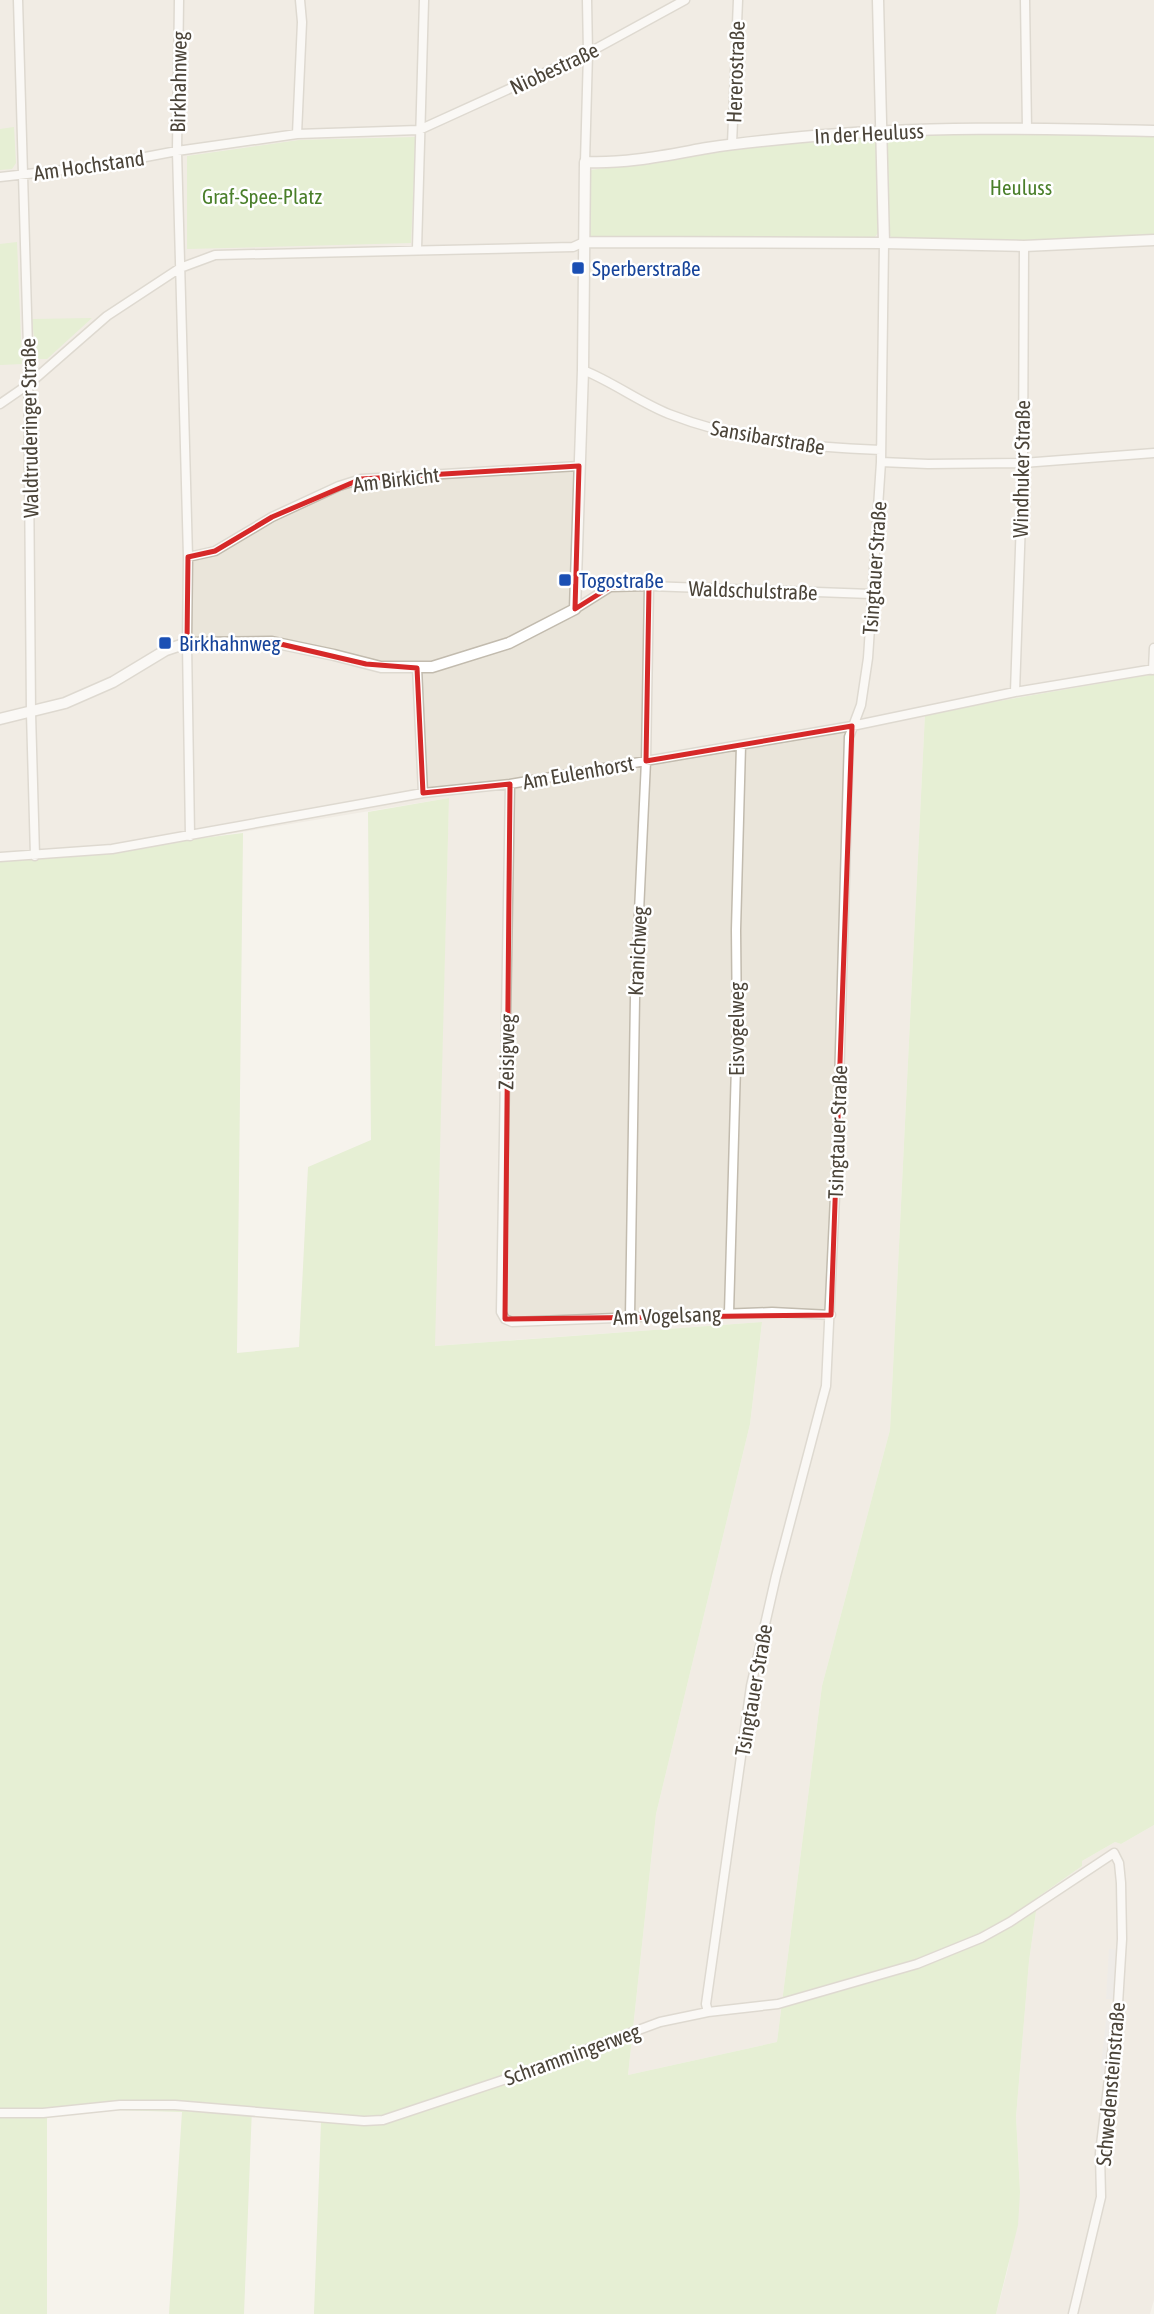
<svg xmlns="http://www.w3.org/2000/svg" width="1154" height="2314" viewBox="0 0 1154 2314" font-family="'Asap Condensed',sans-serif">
  <rect width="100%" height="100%" fill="#f6f3ec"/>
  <path fill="#eae5da" d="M 0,0 L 1154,0 L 1154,674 L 925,714 L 890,1430 L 822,1686 L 777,2042 L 628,2075 L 656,1814 L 750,1424 L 762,1322 L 434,1346 L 449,798 L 187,841 L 37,859 L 0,861 Z
    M 1154,1825 L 1154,2300 L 1150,2314 L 996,2314 L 1008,2268 L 1020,2192 L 1016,2117 L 1029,1961 L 1038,1897 L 1082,1866 L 1082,1861 L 1115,1842 L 1121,1844 Z"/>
  <path fill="#d2eab5" d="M 14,127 L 16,163 L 12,169 L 0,170 L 0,129 Z
    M 1026,133 L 1154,135 L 1154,237 L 1024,241 L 895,240 L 889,235 L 887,136 Z
    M 874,136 L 876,139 L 878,233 L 873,239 L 590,237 L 591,170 L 669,160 L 737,148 L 807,139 Z
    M 416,137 L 411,243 L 187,249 L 187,156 L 299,140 Z
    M 17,242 L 22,364 L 0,365 L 0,244 Z
    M 92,318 L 47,359 L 39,359 L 36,356 L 32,319 Z
    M 1154,674 L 1154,1825 L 1121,1844 L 1115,1842 L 1082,1861 L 1082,1866 L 1038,1897 L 1029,1961 L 1016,2117 L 1020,2192 L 1018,2225 L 996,2314 L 314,2314 L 321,2122 L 318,2114 L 252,2107 L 244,2314 L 169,2314 L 182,2112 L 113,2110 L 47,2117 L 47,2314 L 0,2314 L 0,861 L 37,859 L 243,833 L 237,1353 L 299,1347 L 308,1167 L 371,1140 L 368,812 L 449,798 L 435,1346 L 762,1322 L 750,1424 L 656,1814 L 628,2075 L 777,2042 L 822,1686 L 890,1430 L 925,714 Z"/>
  <path fill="#e5e3e0" d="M 1109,1949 L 1117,1950 L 1114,1999 L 1106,1999 Z
    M 1107,2012 L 1114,2012 L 1107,2076 L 1100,2075 Z"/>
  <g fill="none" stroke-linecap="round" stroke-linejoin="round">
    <g stroke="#c2bbae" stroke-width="11">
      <path id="minor" d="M 18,0 L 28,348 L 31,713 L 35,856
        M 179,0 L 177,151 L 188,557 L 187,643 L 190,836
        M 1025,0 L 1027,129
        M 297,134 L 302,22 L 300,0
        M 732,144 L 738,0
        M 585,162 L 588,53 L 587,0
        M 0,177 L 98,166 L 177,151 L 297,134 L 419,130 L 588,53 L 685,0
        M 417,249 L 424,0
        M 583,370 C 613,382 639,402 669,414 C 738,441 808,447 881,450
        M 0,404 L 29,384 L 107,316 L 180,268 L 215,255 L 573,247 L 584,242
        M 881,462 L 928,464 L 1023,463 L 1154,453
        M 188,557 L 215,551 L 272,517 L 339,486 L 361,479 L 579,466
        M 575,609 L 610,587 L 649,586 L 871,594
        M 417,668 L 423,793
        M 1153,670 L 1154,648
        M 1015,692 L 1023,463 L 1024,246
        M 510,784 L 501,1312 L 505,1319 L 512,1322 L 772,1312 L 831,1315
        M 0,857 L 112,849 L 423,793 L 510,784 L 852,726 L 1015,692 L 1154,669
        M 729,1313 L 737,1030 L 736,930 L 741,745
        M 630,1317 L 635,998 L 646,761 L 649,586
        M 708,2012 L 706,2004 L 751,1686 L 776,1576 L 826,1386 L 837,1154 L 849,737 L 861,705 L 868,658 L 881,462 L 884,243
        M 0,2113 L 43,2113 L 120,2105 L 175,2105 L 364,2121 L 383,2120 L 509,2078 L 660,2022 L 708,2012 L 778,2004 L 917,1964 L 981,1938 L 1010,1922 L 1114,1853 L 1119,1863 L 1121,1883 L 1122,1939 L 1118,2004 L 1100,2153 L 1101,2197 L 1073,2314"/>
    </g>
    <g stroke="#c2bbae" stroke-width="13">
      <path id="tertiary" d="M 878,0 L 884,243
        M 584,242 L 884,243 L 1024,246 L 1154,240
        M 0,719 L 65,703 L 113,682 L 166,650 L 187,643 L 272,642 L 334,655 L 381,667 L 432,667 L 509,643 L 575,609 L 583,370 L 585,162 C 626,164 667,155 707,148 C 739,143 770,140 802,137 C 919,126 1037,128 1154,131"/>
    </g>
    <use href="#minor" stroke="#fff" stroke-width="8"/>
    <use href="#tertiary" stroke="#fff" stroke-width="10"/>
  </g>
  <path d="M0 0H1154V2314H0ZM 579,466 L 575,609 L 610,587 L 649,586 L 646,761 L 852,726 L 831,1315 L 505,1319 L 510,784 L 423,793 L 417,668 L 366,664 L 272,642 L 187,643 L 188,557 L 215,551 L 272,517 L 361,479 Z" fill="#f6f3ec" fill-opacity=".55" fill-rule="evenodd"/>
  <path fill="none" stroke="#d62828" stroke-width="5" stroke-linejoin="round" d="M 579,466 L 575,609 L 610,587 L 649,586 L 646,761 L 852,726 L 831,1315 L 505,1319 L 510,784 L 423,793 L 417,668 L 366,664 L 272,642 L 187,643 L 188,557 L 215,551 L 272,517 L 361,479 Z"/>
  <g fill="#1a4fb4" stroke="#fff" stroke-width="2.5">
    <rect x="571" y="261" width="14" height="14" rx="3.5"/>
    <rect x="558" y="573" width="14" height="14" rx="3.5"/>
    <rect x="158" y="636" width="14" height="14" rx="3.5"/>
  </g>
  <g text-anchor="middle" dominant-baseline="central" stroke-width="5" stroke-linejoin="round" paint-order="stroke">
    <g font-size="21" fill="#4b4439" stroke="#fff">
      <text transform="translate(554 68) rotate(-25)">Niobestraße</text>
      <text transform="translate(735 72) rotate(-88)">Hererostraße</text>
      <text transform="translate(178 82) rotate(-89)">Birkhahnweg</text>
      <text transform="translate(869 133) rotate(-3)">In der Heuluss</text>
      <text transform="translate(89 165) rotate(-8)">Am Hochstand</text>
      <text transform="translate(29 428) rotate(-91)">Waldtruderinger Straße</text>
      <text transform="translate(768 437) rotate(10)">Sansibarstraße</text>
      <text transform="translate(1021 469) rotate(-89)">Windhuker Straße</text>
      <text transform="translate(396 479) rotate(-7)">Am Birkicht</text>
      <text transform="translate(874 568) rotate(-86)">Tsingtauer Straße</text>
      <text transform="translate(753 590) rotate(2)">Waldschulstraße</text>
      <text transform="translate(578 772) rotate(-10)">Am Eulenhorst</text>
      <text transform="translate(637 951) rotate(-87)">Kranichweg</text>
      <text transform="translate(736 1029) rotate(-90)">Eisvogelweg</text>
      <text transform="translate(506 1052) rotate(-89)">Zeisigweg</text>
      <text transform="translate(837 1132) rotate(-88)">Tsingtauer Straße</text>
      <text transform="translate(667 1315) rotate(-2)">Am Vogelsang</text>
      <text transform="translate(753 1690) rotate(-80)">Tsingtauer Straße</text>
      <text transform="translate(572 2054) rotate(-20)">Schrammingerweg</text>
      <text transform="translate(1110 2084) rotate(-85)">Schwedensteinstraße</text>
    </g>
    <g font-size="21" fill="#4a7f2a" stroke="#fff">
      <text x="1021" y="187">Heuluss</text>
      <text x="262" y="196">Graf-Spee-Platz</text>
    </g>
    <g font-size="21" fill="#164399" stroke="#fff" text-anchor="start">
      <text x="592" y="268">Sperberstraße</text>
      <text x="579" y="580">Togostraße</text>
      <text x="179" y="643">Birkhahnweg</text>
    </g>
  </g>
</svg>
